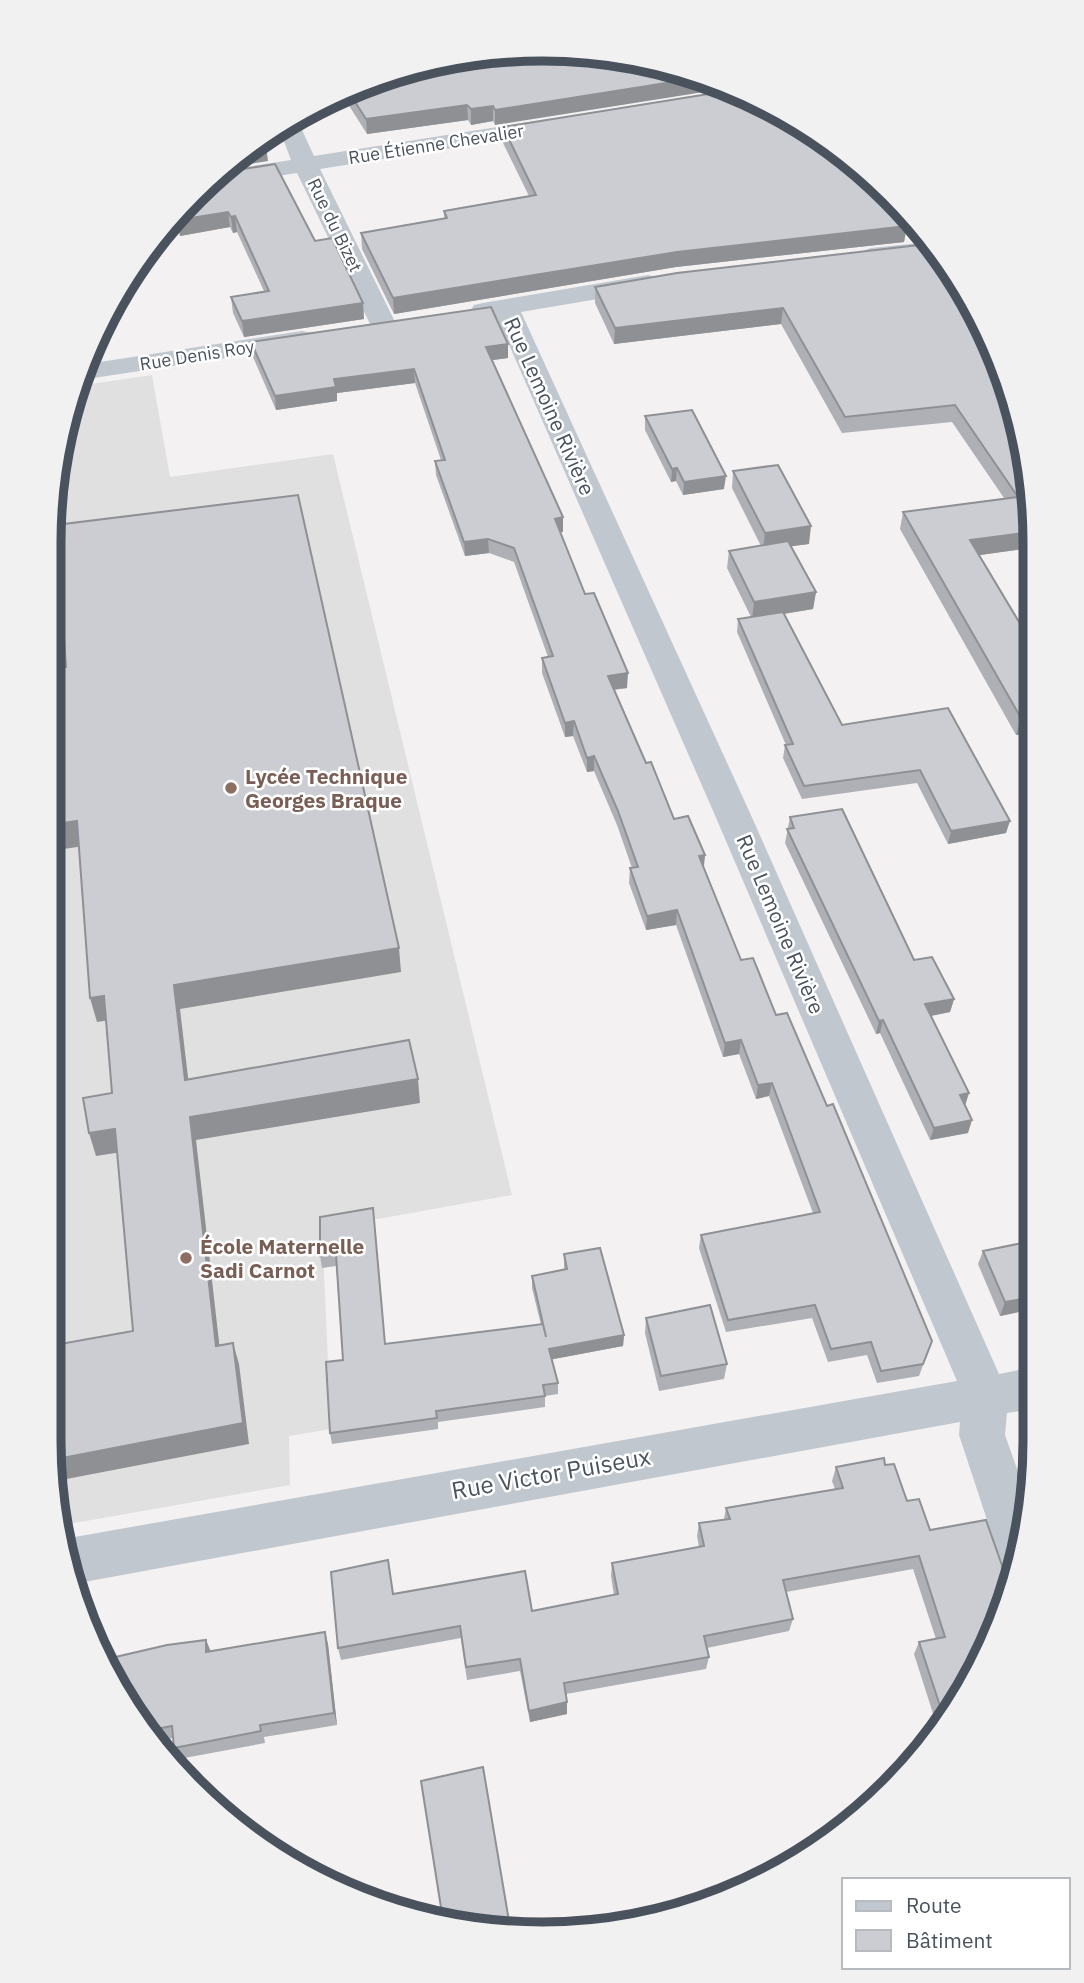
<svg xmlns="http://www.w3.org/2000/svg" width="1084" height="1983" viewBox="0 0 1084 1983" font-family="'IBM Plex Sans',sans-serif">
  <rect width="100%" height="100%" fill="#f3f1f1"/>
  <path fill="#e1e0e0" d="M 152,375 L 170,477 L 333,454 L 512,1195 L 322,1229 L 331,1429 L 289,1436 L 290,1485 L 63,1525 L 49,1441 L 50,510 L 66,414 L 77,386 Z"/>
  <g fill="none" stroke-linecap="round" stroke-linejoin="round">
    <path fill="#c0c7cf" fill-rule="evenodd" d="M 296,117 L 314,156 L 554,118 L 562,120 L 566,125 L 562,130 L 554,132 L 320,169 L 397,326 L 393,332 L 384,334 L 375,332 L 371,326 L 297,173 L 227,184 L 218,182 L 215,177 L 220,172 L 227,170 L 291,160 L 279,128 Z
      M 929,242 L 941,255 L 871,264 L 862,261 L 858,256 L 862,251 L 871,248 Z
      M 648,275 L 657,277 L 661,283 L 657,289 L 521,312 L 750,813 L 999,1374 L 1034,1367 L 1034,1409 L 1007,1413 L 1005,1435 L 1029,1503 L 1017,1572 L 1004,1566 L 997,1550 L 959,1435 L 960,1422 L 73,1584 L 65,1539 L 69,1538 L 957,1381 L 714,813 L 497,317 L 483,319 L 474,317 L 470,311 L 474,305 L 483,303 Z
      M 302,331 L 312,333 L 316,339 L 312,345 L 80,380 L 87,364 Z"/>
  </g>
  <path fill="#afb0b5" d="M 509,50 L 495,125 L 493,121 L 471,125 L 468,120 L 367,134 L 341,93 L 414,66 Z
    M 503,127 L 867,172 L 910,220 L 903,221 L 907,226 L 904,242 L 676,267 L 394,314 L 362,249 L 361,233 L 444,219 L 444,211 L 529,196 L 503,143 Z
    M 219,173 L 315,241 L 363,303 L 364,319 L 244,337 L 233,313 L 231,297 L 264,291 L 237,232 L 233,233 L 230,227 L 180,236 L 179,232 L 158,236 L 171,217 Z
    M 942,278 L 1031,478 L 1031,548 L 979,555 L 1032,732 L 1016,735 L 900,529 L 903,512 L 1004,498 L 952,422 L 842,433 L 781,324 L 614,344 L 595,303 L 595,287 Z
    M 251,342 L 508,344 L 508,358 L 492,360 L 563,532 L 560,532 L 585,594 L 627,688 L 614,690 L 646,763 L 674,819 L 705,855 L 704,867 L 741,960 L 776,1015 L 827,1106 L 932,1341 L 919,1376 L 877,1383 L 867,1355 L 828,1362 L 812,1318 L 726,1332 L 699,1248 L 701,1235 L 813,1213 L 769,1096 L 756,1099 L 739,1054 L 723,1057 L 676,925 L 646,930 L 629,883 L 630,868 L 632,868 L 617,825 L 594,771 L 587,772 L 573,736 L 565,737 L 542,673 L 542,658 L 548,657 L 514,562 L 489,553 L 465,556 L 436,475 L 435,461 L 441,460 L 415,383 L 337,393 L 337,401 L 276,410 L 253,357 Z
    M 645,416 L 724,489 L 683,495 L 676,481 L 671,482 L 645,430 Z
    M 733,471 L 809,544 L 790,546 L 816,592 L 813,609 L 784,614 L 842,725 L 948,708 L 1006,833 L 948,844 L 917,783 L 802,799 L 783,758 L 785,745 L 786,745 L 737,632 L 738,619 L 751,617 L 727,568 L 729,551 L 761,546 L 732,488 Z
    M 790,817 L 914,960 L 954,999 L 950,1012 L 930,1016 L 965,1106 L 968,1133 L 930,1140 L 880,1033 L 876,1034 L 785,843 Z
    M 320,1217 L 386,1344 L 541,1325 L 532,1288 L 532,1276 L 564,1269 L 564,1254 L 624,1335 L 623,1346 L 552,1359 L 558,1383 L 558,1394 L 545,1396 L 545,1407 L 438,1422 L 438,1429 L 332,1444 L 330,1433 L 343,1360 L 336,1266 L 322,1268 L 320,1256 Z
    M 1033,1232 L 1033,1309 L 1000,1316 L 978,1264 L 983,1251 L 1025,1243 L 1029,1233 Z
    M 646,1318 L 727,1364 L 724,1379 L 659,1391 L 645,1333 Z
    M 885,1465 L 969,1687 L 937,1726 L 914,1654 L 919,1642 L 936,1639 L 913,1569 L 786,1592 L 793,1619 L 789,1631 L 707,1648 L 709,1657 L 706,1669 L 566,1694 L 567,1702 L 567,1714 L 530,1722 L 520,1671 L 467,1680 L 461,1638 L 341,1660 L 338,1648 L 614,1595 L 611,1576 L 612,1563 L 699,1547 L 697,1536 L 699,1523 L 724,1519 L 726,1508 L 835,1489 L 832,1481 L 836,1467 Z
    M 325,1632 L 328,1644 L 337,1725 L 264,1737 L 265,1743 L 179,1759 L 174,1748 L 173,1738 L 152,1742 L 151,1741 L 107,1659 L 206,1640 L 210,1651 Z"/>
  <path fill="#8e9094" d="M 704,77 L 729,88 L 495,125 L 495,110 Z
    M 467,105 L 468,120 L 367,134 L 366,119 Z
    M 493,106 L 493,121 L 471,125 L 471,109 Z
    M 271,133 L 272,144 L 260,146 L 259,140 Z
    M 266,146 L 268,161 L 224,168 L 245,149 Z
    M 893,206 L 897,206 L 910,220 L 890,222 Z
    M 228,212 L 230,227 L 180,236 L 178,220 Z
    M 235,216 L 237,232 L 233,233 L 231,217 Z
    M 171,217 L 176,217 L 179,232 L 158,236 Z
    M 907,226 L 904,242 L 676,267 L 394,314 L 393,298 L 677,252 Z
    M 363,303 L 364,319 L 244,337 L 242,321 Z
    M 783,308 L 781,324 L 614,344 L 615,328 Z
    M 508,344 L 508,358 L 486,361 L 486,347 Z
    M 414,369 L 415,383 L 337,393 L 337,401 L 276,410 L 275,396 L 334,379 Z
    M 677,468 L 676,481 L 671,482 L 672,469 Z
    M 726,476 L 724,489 L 683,495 L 684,482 Z
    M 563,517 L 563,532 L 555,533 L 555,519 Z
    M 811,526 L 809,544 L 763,550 L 765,533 Z
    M 1031,532 L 1031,548 L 966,557 L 970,540 Z
    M 488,539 L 489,553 L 465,556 L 464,542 Z
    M 816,592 L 813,609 L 752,619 L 754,602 Z
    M 628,673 L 627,688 L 607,690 L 608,676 Z
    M 1032,716 L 1032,732 L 1016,735 L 1021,718 Z
    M 574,721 L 573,736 L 565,737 L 565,723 Z
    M 594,756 L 594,771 L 587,772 L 587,758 Z
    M 77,821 L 84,846 L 50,851 L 50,825 Z
    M 1010,821 L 1006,833 L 948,844 L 951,831 Z
    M 705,855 L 703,870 L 699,856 Z
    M 677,910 L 676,925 L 646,930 L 647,916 Z
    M 399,948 L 401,972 L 180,1009 L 191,1103 L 185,1080 L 174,985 Z
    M 104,996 L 110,1020 L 97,1022 L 90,998 Z
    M 954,999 L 950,1012 L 921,1018 L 925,1004 Z
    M 883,1020 L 880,1033 L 876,1034 L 879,1021 Z
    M 741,1040 L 739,1054 L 723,1057 L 725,1043 Z
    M 418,1079 L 420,1103 L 196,1140 L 222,1368 L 216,1346 L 190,1117 Z
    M 772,1083 L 769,1096 L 756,1099 L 758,1085 Z
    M 969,1093 L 965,1106 L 960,1095 Z
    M 972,1120 L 968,1133 L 930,1140 L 934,1128 Z
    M 115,1129 L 122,1152 L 96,1156 L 89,1133 Z
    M 1033,1297 L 1033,1309 L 1000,1316 L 1005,1302 Z
    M 624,1335 L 623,1346 L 549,1360 L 549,1349 Z
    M 233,1343 L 239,1364 L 249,1444 L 56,1481 L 52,1460 Z
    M 325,1632 L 328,1644 L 337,1725 L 334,1713 Z
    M 206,1640 L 211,1652 L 206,1652 Z
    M 567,1702 L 567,1714 L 530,1722 L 529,1711 Z"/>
  <path fill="#cbcdd3" stroke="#8e9094" stroke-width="2" d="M 509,50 L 606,53 L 700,75 L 704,77 L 495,110 L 493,106 L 471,109 L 467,105 L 366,119 L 348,91 L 414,66 Z
    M 733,90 L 788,115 L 867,172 L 897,206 L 893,206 L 907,226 L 677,252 L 393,298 L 361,233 L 447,218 L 444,211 L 536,195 L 503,127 Z
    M 262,138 L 266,146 L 245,149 Z
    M 275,164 L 315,241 L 332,238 L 363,303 L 242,321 L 231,297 L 269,291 L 235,216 L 231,217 L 228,212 L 178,220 L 176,217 L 171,217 L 219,173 Z
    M 919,245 L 942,278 L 956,276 L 1009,383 L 1031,478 L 1031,532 L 970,540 L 1031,642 L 1032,716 L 1021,718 L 903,512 L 1018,497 L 955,405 L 845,417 L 783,308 L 615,328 L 595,287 L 677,273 Z
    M 491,307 L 508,344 L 486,347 L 563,517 L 555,519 L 585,594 L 594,593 L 628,673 L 608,676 L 646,763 L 651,762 L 674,819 L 688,816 L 705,855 L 699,856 L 741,960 L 753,958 L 776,1015 L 787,1013 L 827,1106 L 833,1104 L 932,1341 L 923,1364 L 881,1371 L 871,1342 L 831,1349 L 815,1305 L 728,1320 L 701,1235 L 820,1212 L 772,1083 L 758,1085 L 741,1040 L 725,1043 L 677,910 L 647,916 L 630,868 L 638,867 L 618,811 L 594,756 L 587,758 L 574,721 L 565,723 L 542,658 L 553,656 L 514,548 L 488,539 L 464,542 L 435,461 L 445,460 L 414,369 L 334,379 L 336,387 L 275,396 L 251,342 Z
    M 692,410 L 726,476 L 684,482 L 677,468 L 672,469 L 645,416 Z
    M 778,465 L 811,526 L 765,533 L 733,471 Z
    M 298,495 L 399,948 L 174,985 L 185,1080 L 409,1040 L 418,1079 L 190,1117 L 216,1346 L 233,1343 L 243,1423 L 52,1460 L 49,1441 L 49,1346 L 133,1331 L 115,1129 L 89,1133 L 83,1098 L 112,1093 L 104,996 L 90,998 L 77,821 L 50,825 L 50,669 L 66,667 L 56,525 Z
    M 788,541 L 816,592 L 754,602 L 729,551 Z
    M 783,612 L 842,725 L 948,708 L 1010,821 L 951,831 L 920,770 L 804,786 L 785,745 L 793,744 L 738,619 Z
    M 842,809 L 914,960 L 932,957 L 954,999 L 925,1004 L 969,1093 L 960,1095 L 972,1120 L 934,1128 L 883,1020 L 879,1021 L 787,829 L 794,828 L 790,817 Z
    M 373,1208 L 385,1344 L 543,1324 L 546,1337 L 532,1276 L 567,1269 L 564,1254 L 600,1248 L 624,1335 L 549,1349 L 558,1383 L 543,1385 L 545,1396 L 436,1411 L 437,1418 L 330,1433 L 326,1362 L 343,1360 L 336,1254 L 320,1256 L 320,1217 Z
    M 1033,1232 L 1033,1297 L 1005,1302 L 983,1251 L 1032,1241 L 1029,1233 Z
    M 710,1305 L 727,1364 L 661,1376 L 646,1318 Z
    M 884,1458 L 885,1465 L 894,1464 L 907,1501 L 919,1499 L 930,1530 L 986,1520 L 1010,1588 L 969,1687 L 944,1718 L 919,1642 L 945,1637 L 919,1556 L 783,1580 L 793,1619 L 704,1636 L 709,1657 L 564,1683 L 567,1702 L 529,1711 L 520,1659 L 466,1667 L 460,1626 L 338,1648 L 331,1572 L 388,1560 L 393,1594 L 525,1571 L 532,1611 L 618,1594 L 612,1563 L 704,1546 L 699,1523 L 730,1519 L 726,1508 L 843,1488 L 836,1467 Z
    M 325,1632 L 334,1713 L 260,1725 L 261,1731 L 174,1748 L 172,1726 L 146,1731 L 107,1659 L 167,1645 L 206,1640 L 206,1652 Z
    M 483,1767 L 510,1927 L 443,1920 L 421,1781 Z"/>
  <g fill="#8d6e63" stroke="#fff" stroke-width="2.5">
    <circle cx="231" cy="788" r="7"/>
    <circle cx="186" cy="1258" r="7"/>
  </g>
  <g text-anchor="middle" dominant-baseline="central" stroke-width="5" stroke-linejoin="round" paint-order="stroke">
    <g font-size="18" fill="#4a525e" stroke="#fff">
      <text transform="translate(436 144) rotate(-9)">Rue Étienne Chevalier</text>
      <text transform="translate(335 225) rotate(64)">Rue du Bizet</text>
      <text transform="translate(197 355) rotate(-9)">Rue Denis Roy</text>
    </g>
    <g font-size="21" fill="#4a525e" stroke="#fff">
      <text transform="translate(550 406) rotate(66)">Rue Lemoine Rivière</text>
      <text transform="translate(781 924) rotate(67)">Rue Lemoine Rivière</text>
    </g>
    <g font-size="21" font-weight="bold" fill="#785e54" stroke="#fff" text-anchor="start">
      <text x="245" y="776">Lycée Technique<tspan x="245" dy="24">Georges Braque</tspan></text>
      <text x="200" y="1246">École Maternelle<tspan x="200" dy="24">Sadi Carnot</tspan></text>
    </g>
    <g font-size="24" fill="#4a525e" stroke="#fff">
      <text transform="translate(551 1473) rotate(-10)">Rue Victor Puiseux</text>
    </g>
  </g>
  <path d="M0 0H1084V1983H0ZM542 61H542A481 481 0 0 1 1023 542V1441A481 481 0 0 1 542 1922H542A481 481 0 0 1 61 1441V542A481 481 0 0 1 542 61Z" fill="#f1f1f2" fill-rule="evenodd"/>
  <path fill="none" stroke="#4a525e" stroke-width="9" d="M542 61H542A481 481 0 0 1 1023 542V1441A481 481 0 0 1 542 1922H542A481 481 0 0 1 61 1441V542A481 481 0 0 1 542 61Z"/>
  <rect x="842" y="1878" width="228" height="91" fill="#ffffff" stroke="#b7babf" stroke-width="2"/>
  <rect x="856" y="1901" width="35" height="10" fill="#c0c7cf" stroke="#b7babf" stroke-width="2"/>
  <text x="906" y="1913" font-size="21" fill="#4a525e">Route</text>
  <rect x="856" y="1930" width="35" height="21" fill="#cbcdd3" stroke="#b7babf" stroke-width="2"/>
  <text x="906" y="1948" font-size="21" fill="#4a525e">Bâtiment</text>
</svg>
